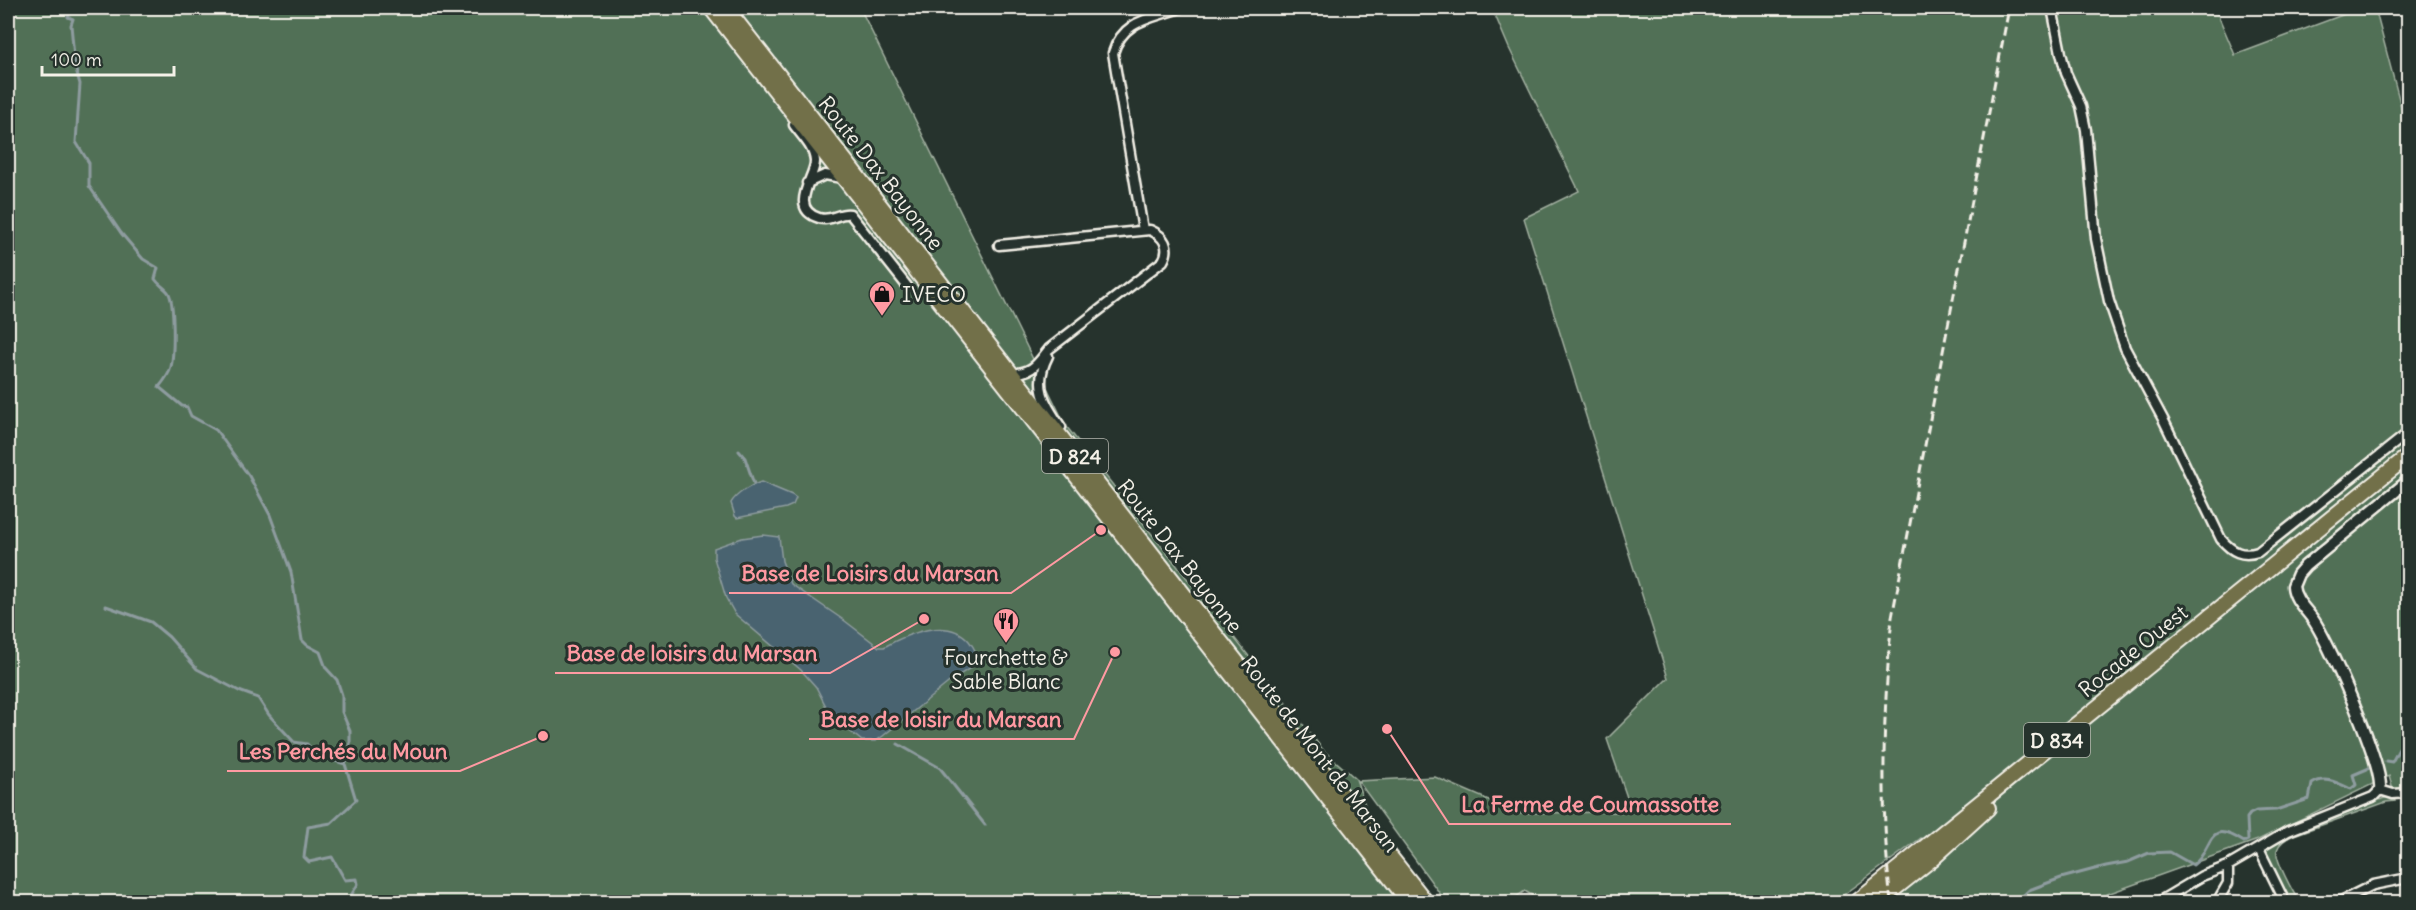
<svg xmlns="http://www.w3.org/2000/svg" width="2416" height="910" viewBox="0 0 2416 910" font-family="Delius,sans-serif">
  <rect width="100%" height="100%" fill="#26332d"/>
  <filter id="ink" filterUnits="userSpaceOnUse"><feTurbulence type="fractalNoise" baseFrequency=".0167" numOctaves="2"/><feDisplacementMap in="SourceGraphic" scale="12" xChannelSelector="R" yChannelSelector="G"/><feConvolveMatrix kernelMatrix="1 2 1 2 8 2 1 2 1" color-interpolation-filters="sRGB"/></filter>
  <g filter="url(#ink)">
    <path fill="#516f57" stroke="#a2b0a0" stroke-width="1.5" d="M 8,8 L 860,8 L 1066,426 L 1324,751 L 1356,779 L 1398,902 L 8,902 Z
      M 1492,8 L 2215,8 L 2235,55 L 2361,8 L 2375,8 L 2408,133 L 2408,787 L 2393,790 L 2389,776 L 2258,840 L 2085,902 L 1892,902 L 1938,861 L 1921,838 L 1834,902 L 1542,902 L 1525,891 L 1509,902 L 1446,902 L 1358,781 L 1435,777 L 1519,813 L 1632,812 L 1607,739 L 1668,678 L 1524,218 L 1579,191 L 1509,48 Z
      M 2387,797 L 2394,798 L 2395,801 L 2386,802 L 2294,835 C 2287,838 2279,842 2277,850 C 2274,858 2294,895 2300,902 L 2290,902 L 2265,853 L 2266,849 L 2283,837 Z"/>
    <path fill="#4a646f" stroke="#8e9c9f" stroke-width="1.5" d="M 761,482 L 792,495 L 796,498 L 793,505 L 786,508 L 737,518 L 735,516 L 731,503 C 736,494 751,485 761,482 Z
      M 763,535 L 779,537 L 782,561 L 791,584 L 845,621 L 879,647 L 884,647 C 907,634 948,616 969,641 C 974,647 978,656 978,663 L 953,679 L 883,736 L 876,741 L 862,741 L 831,716 L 816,687 L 801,670 L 735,614 L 726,598 L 714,558 L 714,548 L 742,538 Z"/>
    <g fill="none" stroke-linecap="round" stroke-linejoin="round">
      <path stroke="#8e9c9f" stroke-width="3" d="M 70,8 L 68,17 L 73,19 L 71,25 L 75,67 L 80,84 L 76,142 L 89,163 L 89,186 L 121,233 L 143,259 L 158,268 L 155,279 C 159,285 164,287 168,292 C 175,301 174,355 171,367 C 169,375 164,381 159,387 L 182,406 L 187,407 L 191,416 L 216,430 L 249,476 L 270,515 L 291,572 L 302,640 L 307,645 L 320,652 L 326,668 L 337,680 L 342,695 L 342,712 L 350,731 L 350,757 L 345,764 L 356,800 L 331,823 L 308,827 L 304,857 L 309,862 L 332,857 L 345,880 L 357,879 L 358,884 L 347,902
        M 739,451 L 745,458 L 754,484
        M 106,606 L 151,622 L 169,637 L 197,669 L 239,691 L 258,698 L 269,715 L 294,742 L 307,744 L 316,755 L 345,764
        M 898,744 L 940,768 L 985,825
        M 2386,761 L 2392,762 L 2400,747 L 2408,743
        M 2016,902 L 2029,890 L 2061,878 L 2106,866 L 2128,862 L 2149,853 L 2170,852 L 2193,865 C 2215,850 2204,816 2244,842 L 2248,840 L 2247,818 L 2250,814 L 2256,811 L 2276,810 L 2309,799 L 2312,784 C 2325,775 2338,783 2351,789 L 2356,785 L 2353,775 L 2374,766"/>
      <g stroke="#f4f1e8" stroke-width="13">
        <path id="minor" d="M 2052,8 L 2061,53 L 2066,73 L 2081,106 L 2086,130 L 2096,239 L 2109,301 L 2125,348 L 2164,421 L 2221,539 C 2232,552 2242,557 2258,552 L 2408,433
          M 794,125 C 801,135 814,147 815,161 C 816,176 787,208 819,218 C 831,222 839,212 850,214 L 907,286
          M 807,183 L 825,175 L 842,178
          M 1143,230 L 1113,53 C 1123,20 1150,19 1180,8
          M 999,245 L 1150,230 C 1164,236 1171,247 1163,261 L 1049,349 C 1036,365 1034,372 1011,374
          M 1048,356 C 1033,385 1044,403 1061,427
          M 2259,849 L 2285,902
          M 2158,902 L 2202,876 L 2228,866 L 2288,831 L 2373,797 L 2380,790 L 2393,794 L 2408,793
          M 2217,902 L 2228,883 L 2228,866
          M 2339,902 L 2373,885 L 2408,878"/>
      </g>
      <g stroke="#f4f1e8" stroke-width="15">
        <path id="tertiary" d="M 2380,790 C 2383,764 2331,647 2314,621 C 2307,610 2294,600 2293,586 L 2298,574 L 2305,566 L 2408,481"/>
      </g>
      <g stroke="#f4f1e8" stroke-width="18">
        <path id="primary" d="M 711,8 L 1409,902
          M 726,8 L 1210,628 L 1426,902
          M 1857,902 L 2408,456
          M 1878,902 L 1932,859 L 1988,808"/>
      </g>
      <use href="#minor" stroke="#26332d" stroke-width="8"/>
      <use href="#tertiary" stroke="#26332d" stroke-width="10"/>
      <use href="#primary" stroke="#726f4a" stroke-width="14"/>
      <path stroke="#f4f1e8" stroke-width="3" stroke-dasharray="9 4.5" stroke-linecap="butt" d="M 1891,902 C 1880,807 1883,712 1892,617 L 2009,8"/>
    </g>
  </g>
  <defs>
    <g id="shop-pin" transform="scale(1.35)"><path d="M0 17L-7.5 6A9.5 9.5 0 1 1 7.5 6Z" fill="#ff9aa2" stroke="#26332d"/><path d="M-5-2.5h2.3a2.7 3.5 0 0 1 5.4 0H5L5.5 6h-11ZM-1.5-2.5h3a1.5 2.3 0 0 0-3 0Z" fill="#111"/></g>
    <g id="restaurant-pin" transform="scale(1.35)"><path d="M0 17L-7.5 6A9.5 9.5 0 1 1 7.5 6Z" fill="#ff9aa2" stroke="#26332d"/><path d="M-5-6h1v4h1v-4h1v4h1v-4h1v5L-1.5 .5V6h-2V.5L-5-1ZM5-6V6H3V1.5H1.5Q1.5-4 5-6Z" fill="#111"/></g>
  </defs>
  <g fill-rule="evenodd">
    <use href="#shop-pin" x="882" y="294"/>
    <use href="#restaurant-pin" x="1006" y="621"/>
  </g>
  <g text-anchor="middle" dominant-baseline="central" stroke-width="6" stroke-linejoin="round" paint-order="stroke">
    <g fill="#26332d" stroke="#b6b8b0" stroke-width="1.5">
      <rect x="1042" y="439" width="66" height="34" rx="4.5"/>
      <rect x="2024" y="723" width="66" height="34" rx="4.5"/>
    </g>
    <g font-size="20" font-weight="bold" fill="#f4f1e8">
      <text x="1075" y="456">D 824</text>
      <text x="2057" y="740">D 834</text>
    </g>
    <g font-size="21" fill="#f4f1e8" stroke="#26332d">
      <text transform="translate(881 173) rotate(52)">Route Dax Bayonne</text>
      <text transform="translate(1180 556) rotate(52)">Route Dax Bayonne</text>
      <text transform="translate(2133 651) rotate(-39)">Rocade Ouest</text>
      <text transform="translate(1320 754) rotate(52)">Route de Mont de Marsan</text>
    </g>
    <g font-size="21" fill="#f4f1e8" stroke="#26332d" text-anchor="start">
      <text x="902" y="294">IVECO</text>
      <text x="1006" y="657" text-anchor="middle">Fourchette &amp;<tspan x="1006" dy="24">Sable Blanc</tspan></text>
    </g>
  </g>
  <path fill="none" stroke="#ff9aa2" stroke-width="2" d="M1101 530L1011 593H729M924 619L830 673H555M1115 652L1074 739H809M543 736L460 771H227M1387 729L1449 824H1731"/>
  <g fill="#ff9aa2" stroke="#26332d" stroke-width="2">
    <circle cx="1101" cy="530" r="6"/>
    <circle cx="924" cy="619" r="6"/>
    <circle cx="1115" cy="652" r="6"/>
    <circle cx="543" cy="736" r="6"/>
    <circle cx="1387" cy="729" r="6"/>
  </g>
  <g font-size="22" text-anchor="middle" font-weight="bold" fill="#ff9aa2" stroke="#26332d" stroke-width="6" stroke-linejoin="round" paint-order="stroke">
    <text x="870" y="581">Base de Loisirs du Marsan</text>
    <text x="692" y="661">Base de loisirs du Marsan</text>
    <text x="941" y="727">Base de loisir du Marsan</text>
    <text x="343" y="759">Les Perchés du Moun</text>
    <text x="1590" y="812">La Ferme de Coumassotte</text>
  </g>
  <rect width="2416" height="910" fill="none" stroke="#26332d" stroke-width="30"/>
  <rect x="15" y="15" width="2386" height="880" fill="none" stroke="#f4f1e8" stroke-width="2" filter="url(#ink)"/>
  <path d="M42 66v9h132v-9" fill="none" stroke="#f4f1e8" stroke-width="3"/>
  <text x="51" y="66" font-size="18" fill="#f4f1e8" stroke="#26332d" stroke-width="4.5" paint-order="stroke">100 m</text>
</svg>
